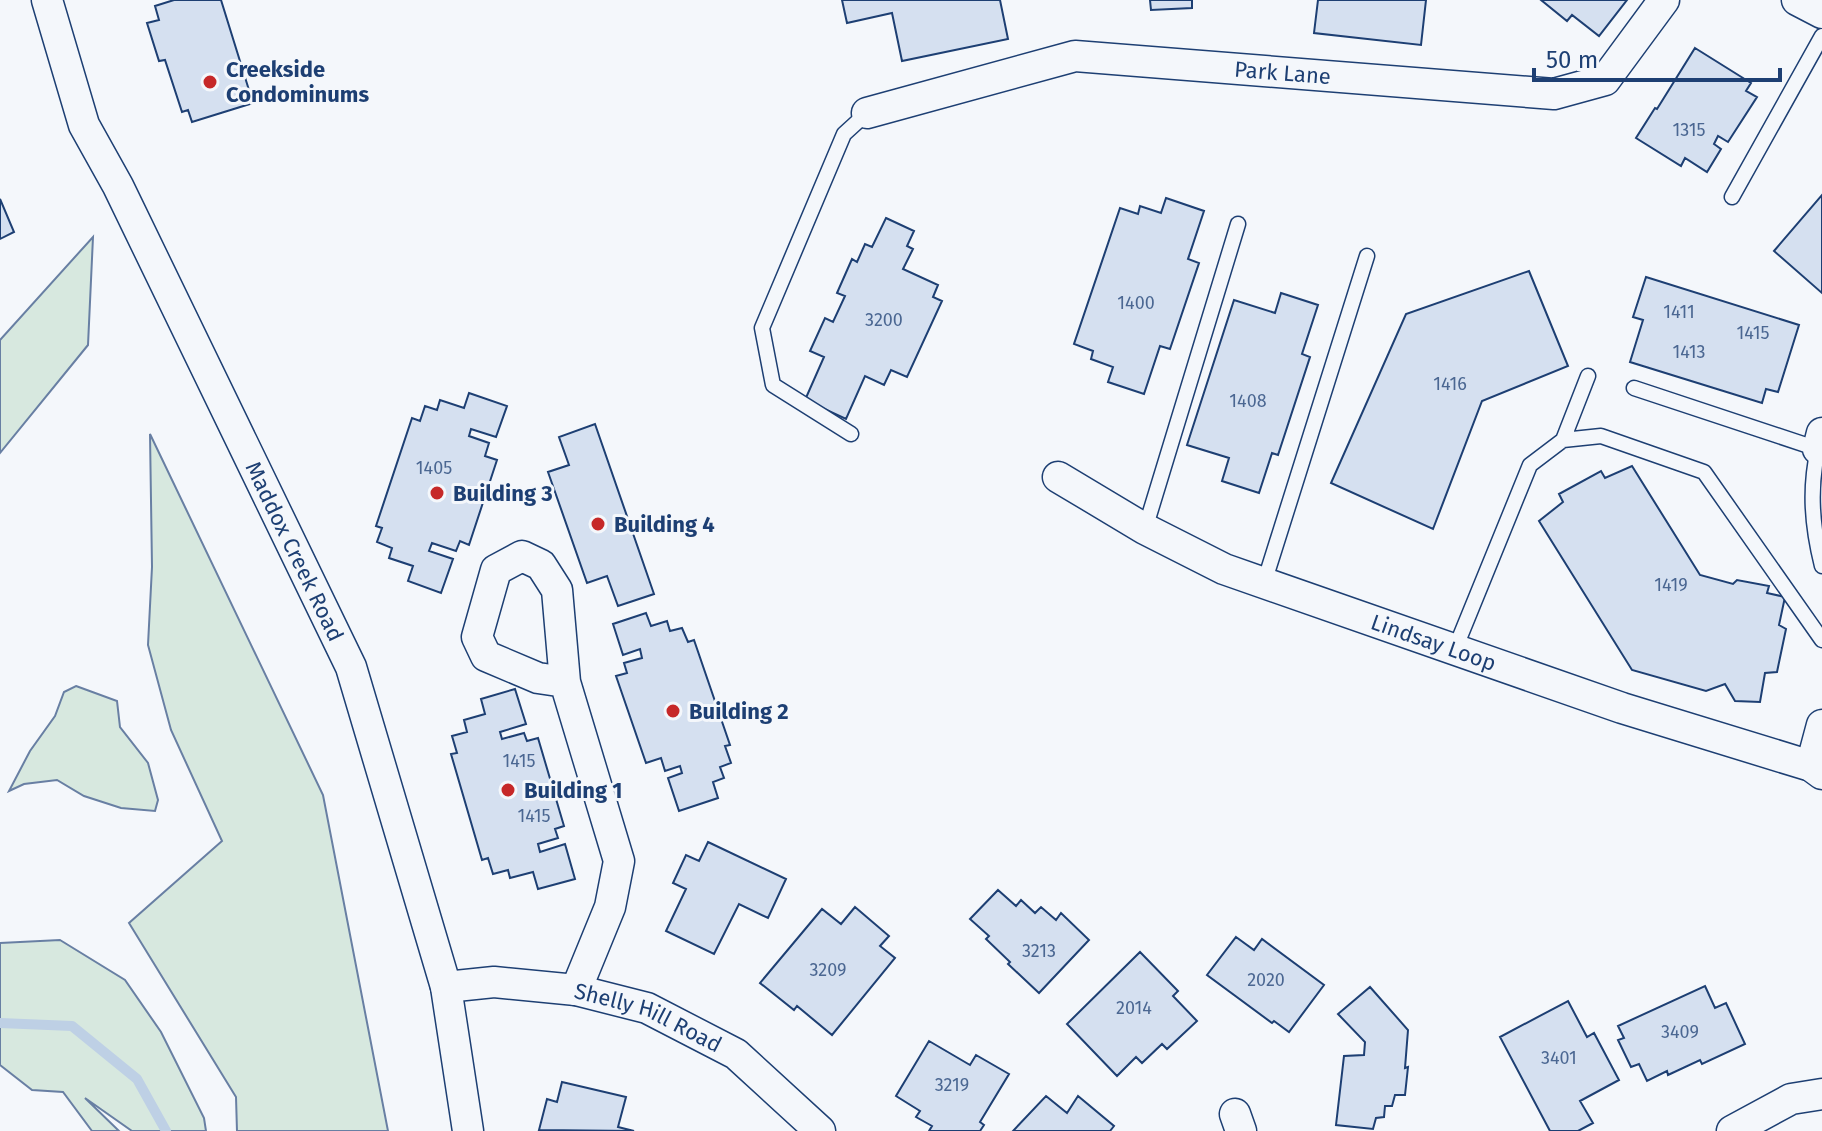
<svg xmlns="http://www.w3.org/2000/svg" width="1822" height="1131" viewBox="0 0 1822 1131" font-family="'Fira Sans',sans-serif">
  <rect width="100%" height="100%" fill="#f4f7fb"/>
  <path fill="#d7e8df" stroke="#687fa3" stroke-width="2" d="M 93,237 L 88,345 L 0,453 L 0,340 Z
    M 150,434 L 323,795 L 388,1131 L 237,1131 L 236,1097 L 129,923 L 222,841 L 171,730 L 148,645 L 152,567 Z
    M 76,686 L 117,701 L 120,727 L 148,763 L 158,800 L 155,811 L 121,808 L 84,796 L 57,780 L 24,784 L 9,791 L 30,751 L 55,716 L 64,692 Z
    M 60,940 L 125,980 L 161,1032 L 204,1118 L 206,1131 L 132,1131 L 85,1098 L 119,1131 L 92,1131 L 63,1092 L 32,1090 L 0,1065 L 0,943 Z"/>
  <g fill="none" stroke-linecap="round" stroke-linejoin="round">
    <path stroke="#bed0e5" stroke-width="10" d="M 0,1023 L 72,1026 L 137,1079 L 166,1131"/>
  </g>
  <path fill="#d5e0f0" stroke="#1d3f73" stroke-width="2" d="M 174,0 L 221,0 L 253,103 L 192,122 L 188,110 L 182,112 L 165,60 L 159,61 L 147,23 L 159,20 L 155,6 Z
    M 842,0 L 1000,0 L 1008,39 L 902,61 L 892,13 L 847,23 Z
    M 1150,0 L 1192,0 L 1192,8 L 1151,10 Z
    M 1318,0 L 1426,0 L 1421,45 L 1314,33 Z
    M 1541,0 L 1627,0 L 1599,36 L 1572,15 L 1567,21 Z
    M 1695,48 L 1751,83 L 1746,91 L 1757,97 L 1728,142 L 1718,136 L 1714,144 L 1721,149 L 1707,172 L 1685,158 L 1681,166 L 1636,138 L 1655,108 L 1657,109 Z
    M 1822,195 L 1822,293 L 1774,251 Z
    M 1166,198 L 1204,211 L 1188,259 L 1199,263 L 1170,349 L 1160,346 L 1144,394 L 1108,382 L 1113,367 L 1091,359 L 1093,351 L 1074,344 L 1120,208 L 1138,214 L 1140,206 L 1161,213 Z
    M 0,199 L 14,232 L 0,239 Z
    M 886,218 L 914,231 L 907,246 L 913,249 L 903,269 L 938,285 L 933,297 L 942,301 L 907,377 L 891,370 L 884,385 L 865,376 L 846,419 L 805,400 L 824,357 L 810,351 L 825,318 L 833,322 L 845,296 L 837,293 L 852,259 L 857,262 L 865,244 L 872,247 Z
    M 1529,271 L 1568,366 L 1482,401 L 1433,529 L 1331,483 L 1406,314 Z
    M 1646,277 L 1799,325 L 1778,392 L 1766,389 L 1762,403 L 1630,362 L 1643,320 L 1633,317 Z
    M 1281,293 L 1318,305 L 1302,354 L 1310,357 L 1278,455 L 1272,453 L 1259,493 L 1222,481 L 1229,458 L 1187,445 L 1234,300 L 1275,313 Z
    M 469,393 L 507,406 L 496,437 L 471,429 L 469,436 L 489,443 L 485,456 L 497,460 L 469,545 L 460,541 L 456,551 L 432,543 L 429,551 L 453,559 L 441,593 L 408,581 L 413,566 L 389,558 L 392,548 L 377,542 L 382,528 L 376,526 L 412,418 L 420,421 L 425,406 L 437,410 L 440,400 L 464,408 Z
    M 595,424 L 654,594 L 618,606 L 607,576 L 587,583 L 548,472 L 569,465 L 559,437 Z
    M 1632,466 L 1700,575 L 1733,584 L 1737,580 L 1769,586 L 1767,593 L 1785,597 L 1779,625 L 1786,629 L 1777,672 L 1765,673 L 1760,702 L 1735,701 L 1725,684 L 1706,691 L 1632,670 L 1539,521 L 1563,502 L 1559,494 L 1601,471 L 1605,478 Z
    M 646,613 L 651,626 L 667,621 L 670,631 L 682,628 L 688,642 L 694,640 L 730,745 L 725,746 L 731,763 L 720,767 L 724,778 L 713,782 L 718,798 L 679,811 L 668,778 L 682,773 L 680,766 L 665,771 L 661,758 L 646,763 L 616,676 L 627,673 L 624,663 L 642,658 L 640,649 L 623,655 L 613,624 Z
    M 515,689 L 526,724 L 500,732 L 502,739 L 524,733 L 527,741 L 538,738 L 564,826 L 555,829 L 558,838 L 538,844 L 540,852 L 565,844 L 575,879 L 538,889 L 533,872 L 510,878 L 508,870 L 493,874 L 488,858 L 482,860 L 451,754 L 457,753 L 452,736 L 467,732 L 464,720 L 485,714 L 481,699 Z
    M 708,842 L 786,879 L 768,918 L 739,904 L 714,954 L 666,931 L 686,889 L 673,883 L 686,855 L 699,861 Z
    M 998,890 L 1016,906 L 1021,900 L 1035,913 L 1041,907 L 1056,920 L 1061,913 L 1089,940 L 1039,993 L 1008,964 L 1010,962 L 986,939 L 989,936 L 970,919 Z
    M 855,907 L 889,936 L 880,946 L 895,958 L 832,1035 L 797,1006 L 794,1010 L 760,983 L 822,909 L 841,924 Z
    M 1236,937 L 1254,950 L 1262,939 L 1324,985 L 1289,1032 L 1274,1021 L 1272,1023 L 1207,975 Z
    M 1140,952 L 1178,991 L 1173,996 L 1197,1021 L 1167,1049 L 1162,1044 L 1142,1063 L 1136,1057 L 1117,1076 L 1067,1024 Z
    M 1705,986 L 1715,1008 L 1726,1003 L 1745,1044 L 1702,1064 L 1700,1060 L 1668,1075 L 1667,1071 L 1647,1081 L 1639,1064 L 1631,1067 L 1618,1040 L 1624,1038 L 1618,1026 Z
    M 1370,987 L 1408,1030 L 1405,1068 L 1408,1067 L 1405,1095 L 1395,1095 L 1392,1106 L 1385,1106 L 1384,1117 L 1376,1118 L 1373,1129 L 1336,1125 L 1344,1056 L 1364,1055 L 1365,1042 L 1338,1014 Z
    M 1568,1001 L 1587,1037 L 1594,1033 L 1619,1080 L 1580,1101 L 1593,1123 L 1578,1131 L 1550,1131 L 1500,1037 Z
    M 929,1041 L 970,1065 L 976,1055 L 1009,1074 L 980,1122 L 984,1125 L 980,1131 L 929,1131 L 932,1126 L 916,1117 L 920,1111 L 896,1096 Z
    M 562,1082 L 626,1097 L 618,1127 L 634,1131 L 539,1130 L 547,1099 L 557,1102 Z
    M 1046,1096 L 1067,1113 L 1078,1096 L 1114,1126 L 1110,1131 L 1013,1131 Z"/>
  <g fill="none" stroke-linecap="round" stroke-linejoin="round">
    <g stroke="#1d3f73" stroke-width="17">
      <path id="service" d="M 1732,197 L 1822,36
        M 1634,388 L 1818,449 C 1809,489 1812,526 1822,566
        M 851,434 L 773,385 L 762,328 L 844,134 L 867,113
        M 1563,440 L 1588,376
        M 1145,529 L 1238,224
        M 1264,583 L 1367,256
        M 1455,649 L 1530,465 L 1563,440 L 1601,436 L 1704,472 L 1822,640"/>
    </g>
    <g stroke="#1d3f73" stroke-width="33">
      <g id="minor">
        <path id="s1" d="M 47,0 L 84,125 L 118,186 L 351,667 L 446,987 L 468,1131"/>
        <path d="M 1797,0 L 1822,13"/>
        <path id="s2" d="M 867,113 L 1075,56 L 1554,94 L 1605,80 L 1664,0"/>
        <path d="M 1818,449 L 1822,433"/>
        <path id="s3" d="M 1058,477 L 1145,529 L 1224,569 L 1622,708 L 1811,766 L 1822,774"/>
        <path d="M 565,682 L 538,678 L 486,656 L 477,637 L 496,570 L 522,556 L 541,565 L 557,590 L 565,682 L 619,861 L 610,907 L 576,990"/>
        <path d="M 1811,766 L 1822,725"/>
        <path id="s4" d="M 446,987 L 494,982 L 576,990 L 647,1008 L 736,1054 L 820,1131"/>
        <path d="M 1235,1114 L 1241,1131"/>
        <path d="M 1732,1131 L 1791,1099 L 1822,1094"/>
      </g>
    </g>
    <use href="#service" stroke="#f4f7fb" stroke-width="14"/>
    <use href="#minor" stroke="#f4f7fb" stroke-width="30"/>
  </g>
  <g fill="#c62828" stroke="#f4f7fb" stroke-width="3">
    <circle cx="210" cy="82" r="8"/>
    <circle cx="437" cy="493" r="8"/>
    <circle cx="598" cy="524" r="8"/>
    <circle cx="673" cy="711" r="8"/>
    <circle cx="508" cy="790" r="8"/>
  </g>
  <g text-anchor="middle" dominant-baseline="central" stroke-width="6" stroke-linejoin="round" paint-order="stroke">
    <g font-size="18" fill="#4b6792">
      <text x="1689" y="130">1315</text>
      <text x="1136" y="303">1400</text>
      <text x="1679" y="312">1411</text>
      <text x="884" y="320">3200</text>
      <text x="1753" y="333">1415</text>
      <text x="1689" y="352">1413</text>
      <text x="1450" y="384">1416</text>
      <text x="1248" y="401">1408</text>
      <text x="434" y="468">1405</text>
      <text x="1671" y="585">1419</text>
      <text x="519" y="761">1415</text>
      <text x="534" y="816">1415</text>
      <text x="1039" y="951">3213</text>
      <text x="828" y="970">3209</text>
      <text x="1266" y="980">2020</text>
      <text x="1134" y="1008">2014</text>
      <text x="1680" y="1032">3409</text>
      <text x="1559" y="1058">3401</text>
      <text x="952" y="1085">3219</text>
    </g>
    <g font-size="22" font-weight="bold" fill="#1d3f73" stroke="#f4f7fb" text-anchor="start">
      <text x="226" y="69">Creekside<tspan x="226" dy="25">Condominums</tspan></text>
      <text x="453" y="493">Building 3</text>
      <text x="614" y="524">Building 4</text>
      <text x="689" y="711">Building 2</text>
      <text x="524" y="790">Building 1</text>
    </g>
    <g font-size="22" fill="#1d3f73" stroke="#f4f7fb">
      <text stroke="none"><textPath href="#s2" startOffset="424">Park Lane</textPath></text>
      <text stroke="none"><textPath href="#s1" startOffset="606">Maddox Creek Road</textPath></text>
      <text stroke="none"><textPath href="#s3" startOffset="412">Lindsay Loop</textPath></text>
      <text stroke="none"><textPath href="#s4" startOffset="208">Shelly Hill Road</textPath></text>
    </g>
  </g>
  <path d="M1534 68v12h246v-12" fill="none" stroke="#1d3f73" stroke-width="4"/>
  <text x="1546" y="68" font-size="24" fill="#1d3f73" stroke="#f4f7fb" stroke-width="6" paint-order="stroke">50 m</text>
</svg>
